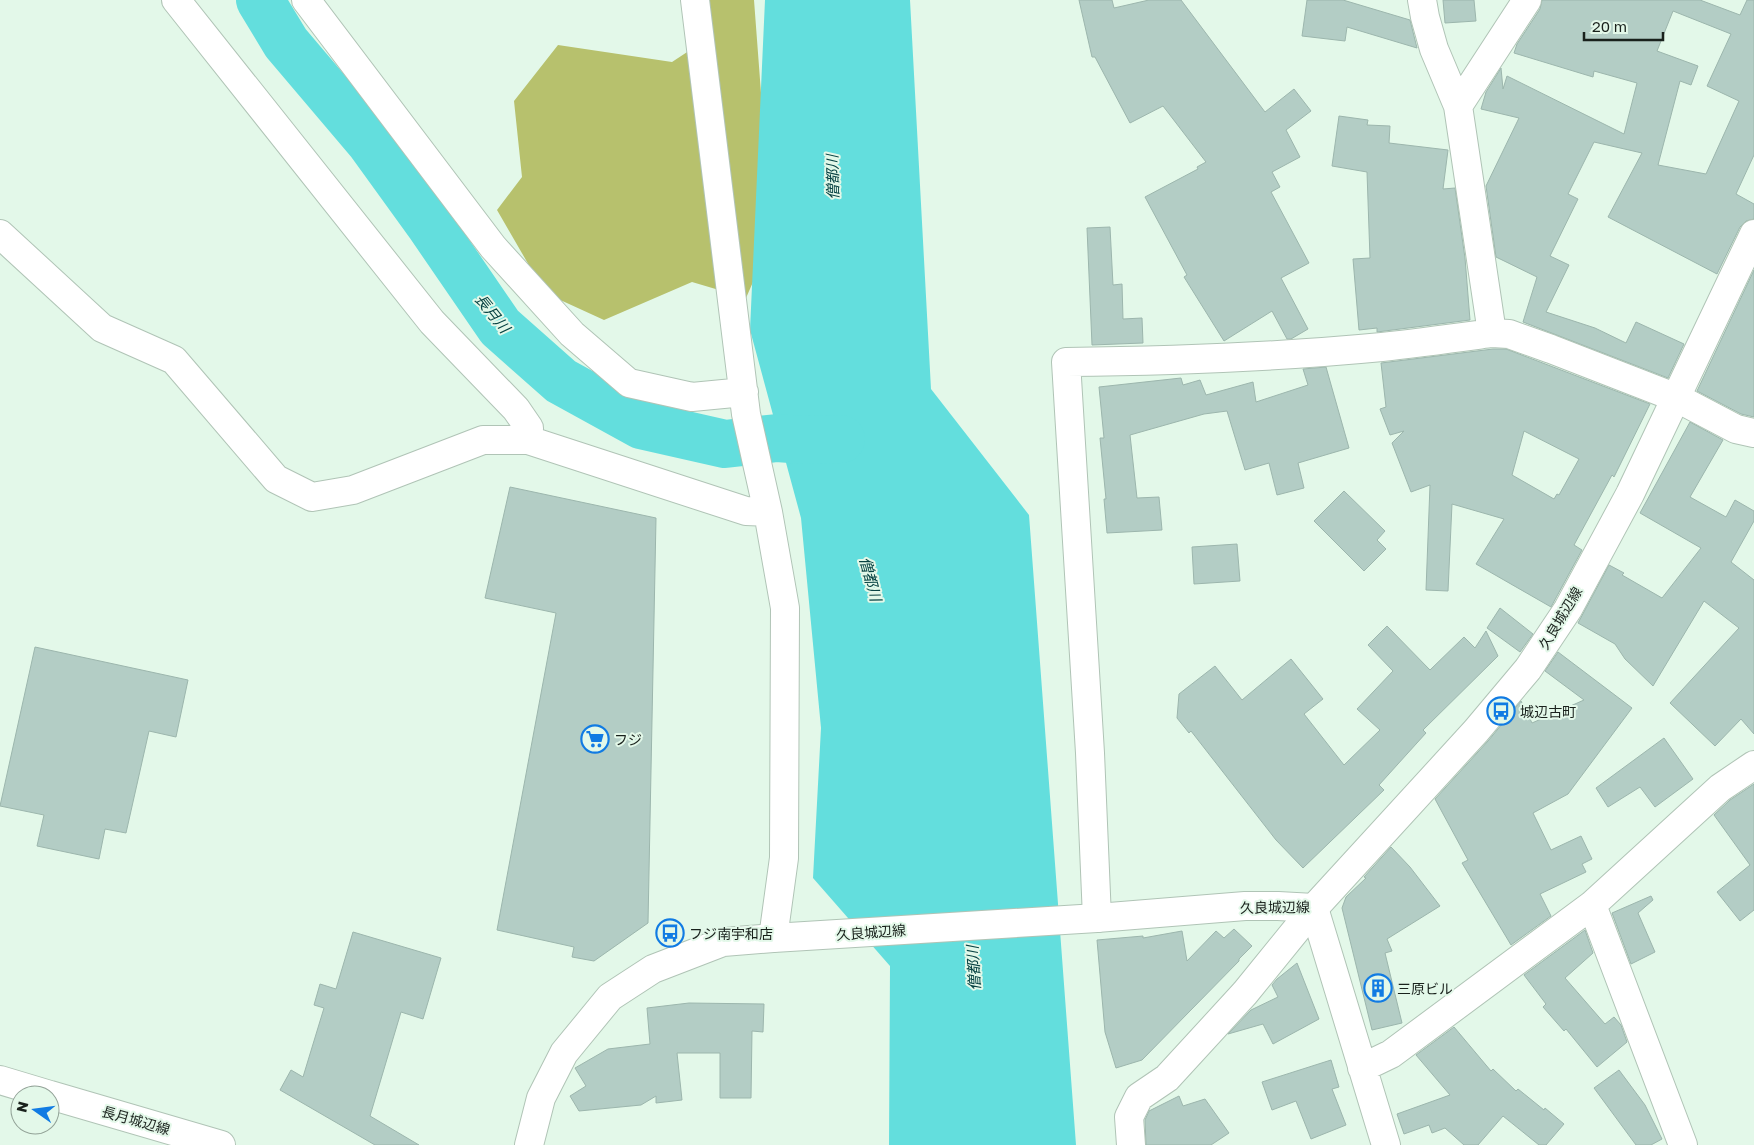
<svg xmlns="http://www.w3.org/2000/svg" width="1754" height="1145" viewBox="0 0 1754 1145" font-family="'Golos Text','Noto Sans JP',sans-serif">
  <rect width="100%" height="100%" fill="#e3f8e9"/>
  <path fill="#b7c16d" d="M 706,0 L 754,0 L 769,199 L 760,266 L 746,298 L 692,282 L 604,320 L 545,293 L 497,210 L 522,177 L 514,101 L 558,45 L 672,62 L 710,37 Z"/>
  <path fill="#63dedd" d="M 765,0 L 910,0 L 931,389 L 1029,515 L 1076,1145 L 889,1145 L 890,966 L 813,878 L 821,728 L 801,518 L 750,330 Z"/>
  <g fill="none" stroke-linecap="round" stroke-linejoin="round">
    <path stroke="#63dedd" stroke-width="48" d="M 260,0 L 286,43 L 370,142 L 430,225 L 500,327 L 561,381 L 641,425 L 725,444 L 777,438 L 805,440 L 841,439"/>
  </g>
  <path fill="#b3cdc5" stroke="#9cb6ad" fill-rule="evenodd" d="M 1079,0 L 1112,0 L 1114,8 L 1149,0 L 1181,0 L 1265,112 L 1294,89 L 1311,111 L 1286,130 L 1300,157 L 1272,172 L 1280,187 L 1271,192 L 1309,263 L 1281,278 L 1308,329 L 1291,339 L 1287,339 L 1272,311 L 1224,341 L 1184,277 L 1187,275 L 1145,197 L 1198,169 L 1197,167 L 1206,162 L 1163,106 L 1130,123 L 1095,57 L 1092,57 Z
    M 1307,0 L 1343,0 L 1410,20 L 1417,48 L 1347,27 L 1345,41 L 1302,36 Z
    M 1443,0 L 1474,0 L 1476,21 L 1445,23 Z
    M 1542,0 L 1700,0 L 1740,15 L 1747,0 L 1754,0 L 1754,155 L 1736,194 L 1754,204 L 1754,219 L 1746,221 L 1740,227 L 1717,274 L 1608,217 L 1642,153 L 1594,142 L 1568,194 L 1578,199 L 1550,256 L 1569,265 L 1546,312 L 1595,328 L 1626,343 L 1636,322 L 1684,344 L 1668,378 L 1523,322 L 1537,277 L 1496,257 L 1486,186 L 1519,118 L 1481,109 L 1486,92 L 1501,68 L 1503,89 L 1507,76 L 1624,134 L 1637,83 L 1594,71 L 1593,77 L 1514,53 L 1517,44 L 1540,9 ZM 1673,11 L 1731,34 L 1707,86 L 1739,101 L 1706,174 L 1658,165 L 1680,81 L 1691,85 L 1698,66 L 1657,51 Z
    M 1339,116 L 1368,120 L 1367,125 L 1390,126 L 1389,143 L 1448,150 L 1443,189 L 1455,188 L 1465,258 L 1470,320 L 1377,332 L 1377,328 L 1359,330 L 1353,259 L 1370,258 L 1367,172 L 1332,166 Z
    M 1110,227 L 1113,285 L 1122,284 L 1123,319 L 1142,318 L 1143,343 L 1092,345 L 1087,228 Z
    M 1754,270 L 1754,417 L 1741,414 L 1697,391 Z
    M 1493,349 L 1506,349 L 1650,404 L 1614,477 L 1612,475 L 1574,545 L 1582,550 L 1551,607 L 1476,564 L 1504,519 L 1452,504 L 1448,591 L 1426,590 L 1430,485 L 1411,492 L 1392,443 L 1404,431 L 1390,435 L 1380,409 L 1386,407 L 1381,363 ZM 1524,431 L 1579,459 L 1559,495 L 1557,494 L 1554,499 L 1512,475 Z
    M 1326,367 L 1349,448 L 1298,463 L 1304,488 L 1277,495 L 1269,463 L 1245,470 L 1227,411 L 1204,414 L 1130,435 L 1137,498 L 1159,497 L 1162,530 L 1107,533 L 1104,499 L 1106,499 L 1100,438 L 1104,438 L 1099,387 L 1181,378 L 1183,385 L 1200,380 L 1206,395 L 1253,382 L 1256,402 L 1308,385 L 1303,369 Z
    M 1690,422 L 1723,440 L 1690,497 L 1726,517 L 1735,500 L 1754,511 L 1754,521 L 1731,562 L 1754,580 L 1754,734 L 1741,719 L 1715,746 L 1670,703 L 1739,628 L 1704,601 L 1653,686 L 1625,659 L 1615,644 L 1578,623 L 1609,565 L 1624,573 L 1622,575 L 1662,598 L 1701,548 L 1640,513 Z
    M 510,487 L 656,518 L 648,923 L 594,961 L 572,957 L 574,947 L 497,930 L 556,613 L 485,598 Z
    M 1344,491 L 1385,531 L 1377,540 L 1386,549 L 1364,571 L 1314,521 Z
    M 1237,544 L 1240,581 L 1194,584 L 1192,547 Z
    M 1500,608 L 1533,634 L 1520,652 L 1487,628 Z
    M 1387,626 L 1430,670 L 1464,637 L 1475,648 L 1486,631 L 1498,656 L 1423,730 L 1426,733 L 1379,785 L 1384,790 L 1303,868 L 1276,840 L 1191,731 L 1189,733 L 1177,718 L 1179,694 L 1215,666 L 1242,700 L 1291,659 L 1323,699 L 1304,714 L 1344,765 L 1380,730 L 1357,709 L 1393,671 L 1368,645 Z
    M 35,647 L 188,680 L 176,737 L 149,731 L 126,833 L 105,829 L 99,859 L 37,846 L 44,815 L 0,806 Z
    M 1558,652 L 1632,708 L 1568,794 L 1533,813 L 1551,850 L 1581,836 L 1592,859 L 1582,864 L 1586,872 L 1540,894 L 1551,916 L 1511,945 L 1462,863 L 1468,860 L 1435,799 L 1488,741 L 1521,701 L 1532,723 L 1584,700 L 1545,671 Z
    M 1664,738 L 1693,779 L 1655,807 L 1640,787 L 1608,807 L 1596,788 Z
    M 1754,784 L 1754,910 L 1740,921 L 1717,892 L 1750,865 L 1714,815 L 1730,800 Z
    M 1391,847 L 1410,867 L 1440,906 L 1387,939 L 1392,951 L 1385,953 L 1402,1023 L 1372,1030 L 1342,908 L 1346,897 L 1366,878 L 1364,877 Z
    M 1651,896 L 1653,900 L 1638,913 L 1655,952 L 1631,964 L 1612,913 Z
    M 1234,929 L 1252,946 L 1239,959 L 1239,961 L 1142,1060 L 1116,1068 L 1105,1032 L 1097,940 L 1143,936 L 1143,938 L 1182,931 L 1187,961 L 1216,931 L 1224,938 Z
    M 1585,930 L 1593,953 L 1565,978 L 1605,1024 L 1614,1017 L 1621,1025 L 1627,1042 L 1597,1067 L 1566,1029 L 1564,1031 L 1543,1007 L 1546,1004 L 1524,975 Z
    M 353,932 L 441,958 L 423,1019 L 401,1012 L 370,1116 L 419,1145 L 375,1145 L 280,1090 L 291,1070 L 303,1077 L 324,1008 L 314,1005 L 320,984 L 336,989 Z
    M 1297,963 L 1319,1019 L 1273,1044 L 1263,1024 L 1228,1034 L 1251,1010 L 1278,997 L 1272,985 L 1277,979 Z
    M 689,1003 L 764,1004 L 763,1032 L 752,1031 L 751,1098 L 720,1098 L 720,1053 L 677,1053 L 682,1100 L 656,1103 L 656,1096 L 641,1105 L 579,1111 L 570,1096 L 586,1086 L 575,1068 L 608,1049 L 650,1044 L 647,1008 Z
    M 1454,1027 L 1491,1071 L 1493,1069 L 1516,1091 L 1518,1089 L 1544,1110 L 1545,1108 L 1564,1124 L 1546,1145 L 1539,1145 L 1503,1116 L 1478,1145 L 1464,1145 L 1445,1128 L 1432,1133 L 1429,1125 L 1404,1134 L 1397,1114 L 1450,1095 L 1416,1055 Z
    M 1331,1060 L 1339,1087 L 1332,1089 L 1346,1125 L 1311,1139 L 1296,1101 L 1272,1110 L 1262,1082 Z
    M 1619,1070 L 1645,1105 L 1662,1139 L 1651,1145 L 1636,1145 L 1594,1088 Z
    M 1179,1096 L 1183,1106 L 1205,1099 L 1229,1133 L 1211,1145 L 1146,1145 L 1145,1120 L 1149,1111 Z"/>
  <g fill="none" stroke-linecap="round" stroke-linejoin="round">
    <g stroke="#b0c4b6" stroke-width="30">
      <path id="minor" d="M 176,0 L 432,322 L 516,409 L 529,428 L 528,440
        M 306,0 L 493,247 L 572,334 L 629,383 L 692,397 L 744,392
        M 695,0 L 746,414 L 768,512 L 785,608 L 784,858 L 773,938
        M 1422,0 L 1425,17 L 1434,49 L 1458,106 L 1492,333
        M 1458,106 L 1527,0
        M 0,234 L 102,328 L 174,360 L 276,479 L 312,497 L 353,490 L 483,440 L 528,440 L 746,511 L 768,512
        M 1592,905 L 1683,1145
        M 1314,908 L 1386,1145
        M 1097,918 L 1090,753 L 1066,362 C 1172,361 1277,357 1382,347 C 1419,343 1455,338 1492,333 L 1509,334 L 1551,349 L 1677,398 L 1736,429 L 1754,433
        M 1362,1068 L 1391,1054 L 1592,905 L 1720,788 L 1754,765
        M 1131,1145 L 1129,1117 L 1139,1097 L 1167,1078 L 1245,993 L 1314,908"/>
    </g>
    <g stroke="#b0c4b6" stroke-width="30">
      <path id="major" d="M 0,1080 L 50,1095
        M 50,1095 L 221,1145
        M 529,1145 L 541,1098 L 564,1053 L 610,997 L 653,969 L 723,942 L 773,938 L 1097,918 L 1245,906 L 1278,906 L 1314,908 L 1476,731 L 1528,669 L 1568,609 L 1630,494 L 1754,234"/>
    </g>
    <use href="#minor" stroke="#fff" stroke-width="28"/>
    <use href="#major" stroke="#fff" stroke-width="28"/>
  </g>
  <defs>
    <g id="bus-ring" transform="scale(1.4375)"><circle r="9.5" fill="#e3f8e9" stroke="#117be3" stroke-width="1.5"/><path d="M-5-6H5V4H4V6H2V4H-2V6H-4V4H-5ZM-3.5-4V0h7V-4ZM-3.5 1.2v1.5H-2V1.2ZM2 1.2v1.5H3.5V1.2Z" fill="#117be3"/></g>
    <g id="supermarket-ring" transform="scale(1.4375)"><circle r="9.5" fill="#e3f8e9" stroke="#117be3" stroke-width="1.5"/><path d="M-6-5.5h2.5l.6 2H6L4.5 2H-2.5L-4.4-4H-6ZM-1.5 3.2a1.3 1.3 0 1 0 .1 0ZM3 3.2a1.3 1.3 0 1 0 .1 0Z" fill="#117be3"/></g>
    <g id="building-ring" transform="scale(1.4375)"><circle r="9.5" fill="#e3f8e9" stroke="#117be3" stroke-width="1.5"/><path d="M-4-6H4V6H1V3H-1V6H-4ZM-2.5-4.3h1.7v1.8h-1.7ZM.8-4.3h1.7v1.8H.8ZM-2.5-1h1.7V.8h-1.7ZM.8-1h1.7V.8H.8Z" fill="#117be3"/></g>
  </defs>
  <g fill-rule="evenodd">
    <use href="#bus-ring" x="1501" y="711"/>
    <use href="#supermarket-ring" x="595" y="739"/>
    <use href="#bus-ring" x="670" y="933"/>
    <use href="#building-ring" x="1378" y="988"/>
  </g>
  <g text-anchor="middle" dominant-baseline="central" stroke-width="4" stroke-linejoin="round" paint-order="stroke">
    <g font-size="14" fill="#19211c" stroke="#e3f8e9">
      <text transform="translate(1560 618) rotate(-59)">久良城辺線</text>
      <text transform="translate(1275 907) rotate(-1)">久良城辺線</text>
      <text transform="translate(871 932) rotate(-4)">久良城辺線</text>
      <text transform="translate(136 1120) rotate(16)">長月城辺線</text>
    </g>
    <g font-size="14" fill="#19211c" stroke="#e3f8e9" text-anchor="start">
      <text x="1520" y="711">城辺古町</text>
      <text x="614" y="739">フジ</text>
      <text x="689" y="933">フジ南宇和店</text>
      <text x="1397" y="988">三原ビル</text>
    </g>
    <g font-size="15" font-style="italic" fill="#084343" stroke="#e3f8e9">
      <text transform="translate(832 177) rotate(-91)">僧都川</text>
      <text transform="translate(493 313) rotate(51)">長月川</text>
      <text transform="translate(871 579) rotate(75)">僧都川</text>
      <text transform="translate(973 968) rotate(-93)">僧都川</text>
    </g>
  </g>
  <g transform="translate(35 1110) rotate(284)"><circle r="24" fill="#e3f8e9" stroke="#92a297"/>
  <path d="M0-4L9 19L0 12L-9 19Z" fill="#117be3"/>
  <text y="-8" font-size="14" font-weight="bold" text-anchor="middle" fill="#19211c">N</text>
  </g>
  <path d="M1584 32v8h79v-8" fill="none" stroke="#19211c" stroke-width="2.5"/>
  <text x="1592" y="32" font-size="15" fill="#19211c" stroke="#e3f8e9" stroke-width="4" paint-order="stroke">20 m</text>
</svg>
